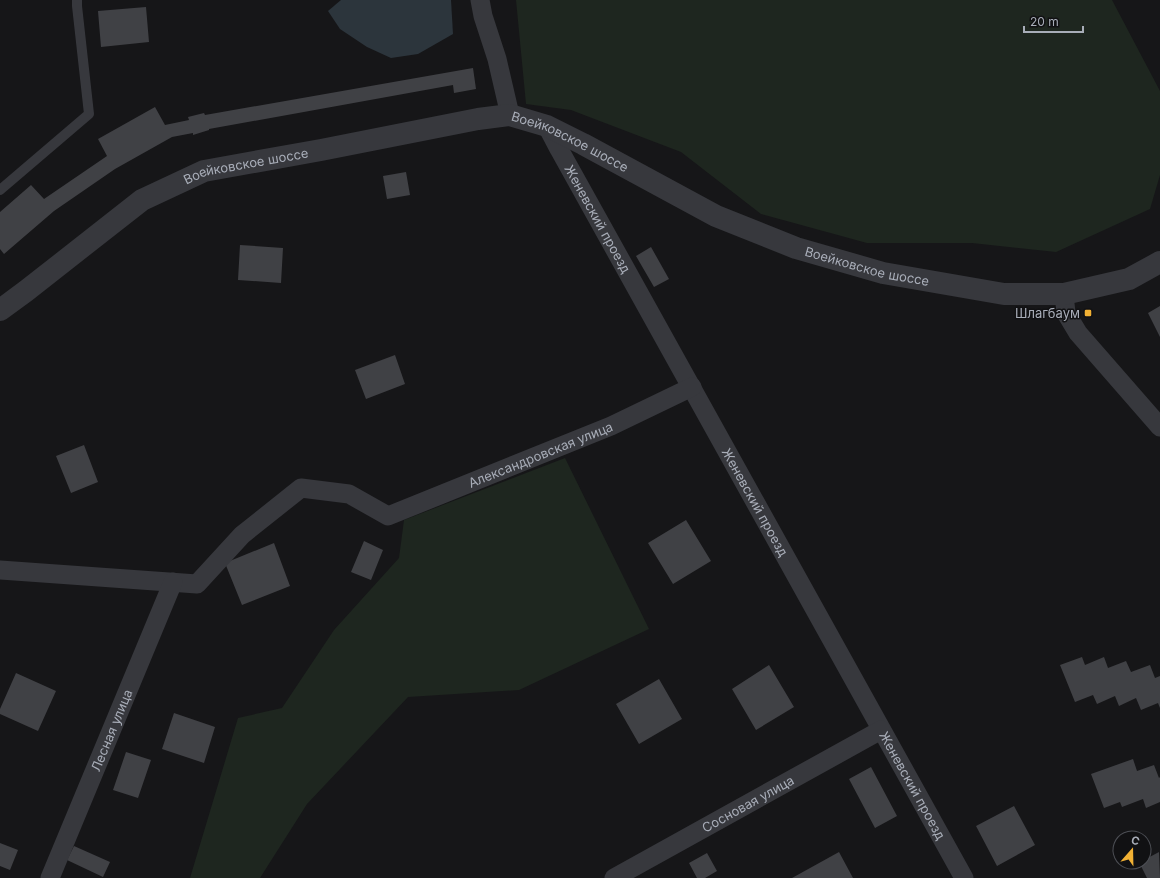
<svg xmlns="http://www.w3.org/2000/svg" width="1160" height="878" viewBox="0 0 1160 878" font-family="Inter,sans-serif">
  <rect width="100%" height="100%" fill="#161618"/>
  <path fill="#1e261f" d="M 516,0 L 1112,0 L 1160,91 L 1160,175 L 1150,209 L 1056,252 L 972,243 L 867,243 L 761,214 L 681,152 L 571,110 L 526,104 Z
    M 565,458 L 649,629 L 519,690 L 408,697 L 307,804 L 260,878 L 190,878 L 238,718 L 282,708 L 334,630 L 399,558 L 404,520 Z"/>
  <path fill="#2c353c" d="M 341,0 L 451,0 L 453,34 L 418,54 L 391,58 L 367,47 L 340,29 L 328,11 Z"/>
  <path fill="#404145" d="M 146,7 L 149,42 L 101,47 L 98,11 Z
    M 473,68 L 476,89 L 454,93 L 453,85 L 209,129 L 209,130 L 193,135 L 193,133 L 172,137 L 115,169 L 54,211 L 4,254 L 0,249 L 0,212 L 31,185 L 44,199 L 107,156 L 98,139 L 155,107 L 165,125 L 189,120 L 188,117 L 204,113 L 205,115 Z
    M 406,172 L 410,195 L 387,199 L 383,176 Z
    M 240,245 L 283,248 L 281,283 L 238,280 Z
    M 651,247 L 669,279 L 654,287 L 636,256 Z
    M 1160,306 L 1160,337 L 1148,313 Z
    M 395,355 L 405,384 L 366,399 L 355,370 Z
    M 84,445 L 98,482 L 71,493 L 56,456 Z
    M 686,520 L 711,561 L 673,584 L 648,543 Z
    M 364,541 L 383,550 L 371,580 L 351,572 Z
    M 274,543 L 290,586 L 242,605 L 225,563 Z
    M 1082,657 L 1085,665 L 1104,657 L 1108,668 L 1126,661 L 1131,672 L 1150,665 L 1155,678 L 1160,676 L 1160,708 L 1158,703 L 1141,710 L 1136,698 L 1119,706 L 1115,696 L 1097,704 L 1093,695 L 1075,702 L 1060,665 Z
    M 769,665 L 794,707 L 756,730 L 732,689 Z
    M 16,673 L 56,691 L 38,731 L 0,714 L 0,709 Z
    M 659,679 L 682,719 L 639,744 L 616,704 Z
    M 174,713 L 215,727 L 204,763 L 162,749 Z
    M 126,752 L 151,760 L 138,798 L 113,790 Z
    M 1133,759 L 1137,771 L 1154,765 L 1159,778 L 1160,777 L 1160,802 L 1146,808 L 1143,799 L 1122,807 L 1120,802 L 1104,808 L 1091,774 Z
    M 871,767 L 897,816 L 875,828 L 849,779 Z
    M 1014,806 L 1035,845 L 997,866 L 976,826 Z
    M 0,843 L 18,850 L 10,870 L 0,866 Z
    M 74,846 L 110,862 L 103,877 L 67,860 Z
    M 839,852 L 853,878 L 792,878 Z
    M 1159,852 L 1160,878 L 1147,878 L 1139,862 L 1144,862 L 1144,860 Z
    M 707,853 L 717,871 L 705,878 L 697,878 L 689,863 Z"/>
  <g fill="none" stroke-linecap="round" stroke-linejoin="round">
    <path stroke="#37383d" stroke-width="10" d="M 0,190 L 89,114 L 77,6 L 77,0"/>
    <g stroke="#37383d" stroke-width="19">
      <path d="M 480,0 L 483,16 L 497,59 L 510,115"/>
      <path id="s1" d="M 547,126 L 559,149 L 964,878"/>
      <path d="M 1064,294 L 1066,313 L 1078,333 L 1160,427"/>
      <path id="s2" d="M 0,570 L 197,584 L 242,535 L 301,488 L 349,494 L 388,516 L 611,426 L 692,387"/>
      <path id="s3" d="M 50,878 L 173,582"/>
      <path id="s4" d="M 614,878 L 881,730"/>
    </g>
    <path stroke="#37383d" stroke-width="22" id="s5" d="M 0,310 L 26,291 L 142,200 L 204,171 L 321,150 L 478,119 L 510,115 L 547,126 L 583,144 L 716,216 L 796,248 L 883,273 L 1004,294 L 1064,294 L 1129,279 L 1160,262"/>
  </g>
  <rect fill="#f2b134" stroke="#111113" stroke-width="1.5" x="1084" y="309" width="8" height="8" rx="2"/>
  <g text-anchor="middle" dominant-baseline="central" stroke-width="3" stroke-linejoin="round" paint-order="stroke">
    <g font-size="13" fill="#a8adb8" stroke="#111113">
      <text stroke="none"><textPath href="#s5" startOffset="625">Воейковское шоссе</textPath></text>
      <text stroke="none"><textPath href="#s5" startOffset="290">Воейковское шоссе</textPath></text>
      <text stroke="none"><textPath href="#s1" startOffset="106">Женевский проезд</textPath></text>
      <text stroke="none"><textPath href="#s5" startOffset="949">Воейковское шоссе</textPath></text>
      <text stroke="none"><textPath href="#s2" startOffset="597">Александровская улица</textPath></text>
      <text stroke="none"><textPath href="#s1" startOffset="430">Женевский проезд</textPath></text>
      <text stroke="none"><textPath href="#s3" startOffset="160">Лесная улица</textPath></text>
      <text stroke="none"><textPath href="#s1" startOffset="754">Женевский проезд</textPath></text>
      <text stroke="none"><textPath href="#s4" startOffset="153">Сосновая улица</textPath></text>
    </g>
    <g font-size="13" fill="#a8adb8" stroke="#111113" text-anchor="end">
      <text x="1080" y="313">Шлагбаум</text>
    </g>
  </g>
  <g transform="translate(1132 850) rotate(20)"><circle r="19" fill="#111113" stroke="#4d4f55"/>
  <path d="M0-3L7 15L0 10L-7 15Z" fill="#f2b134"/>
  <text y="-6" font-size="11" font-weight="bold" text-anchor="middle" fill="#a8adb8">С</text>
  </g>
  <path d="M1024 26v6h59v-6" fill="none" stroke="#a8adb8" stroke-width="2"/>
  <text x="1030" y="26" font-size="12" fill="#a8adb8" stroke="#111113" stroke-width="3" paint-order="stroke">20 m</text>
</svg>
